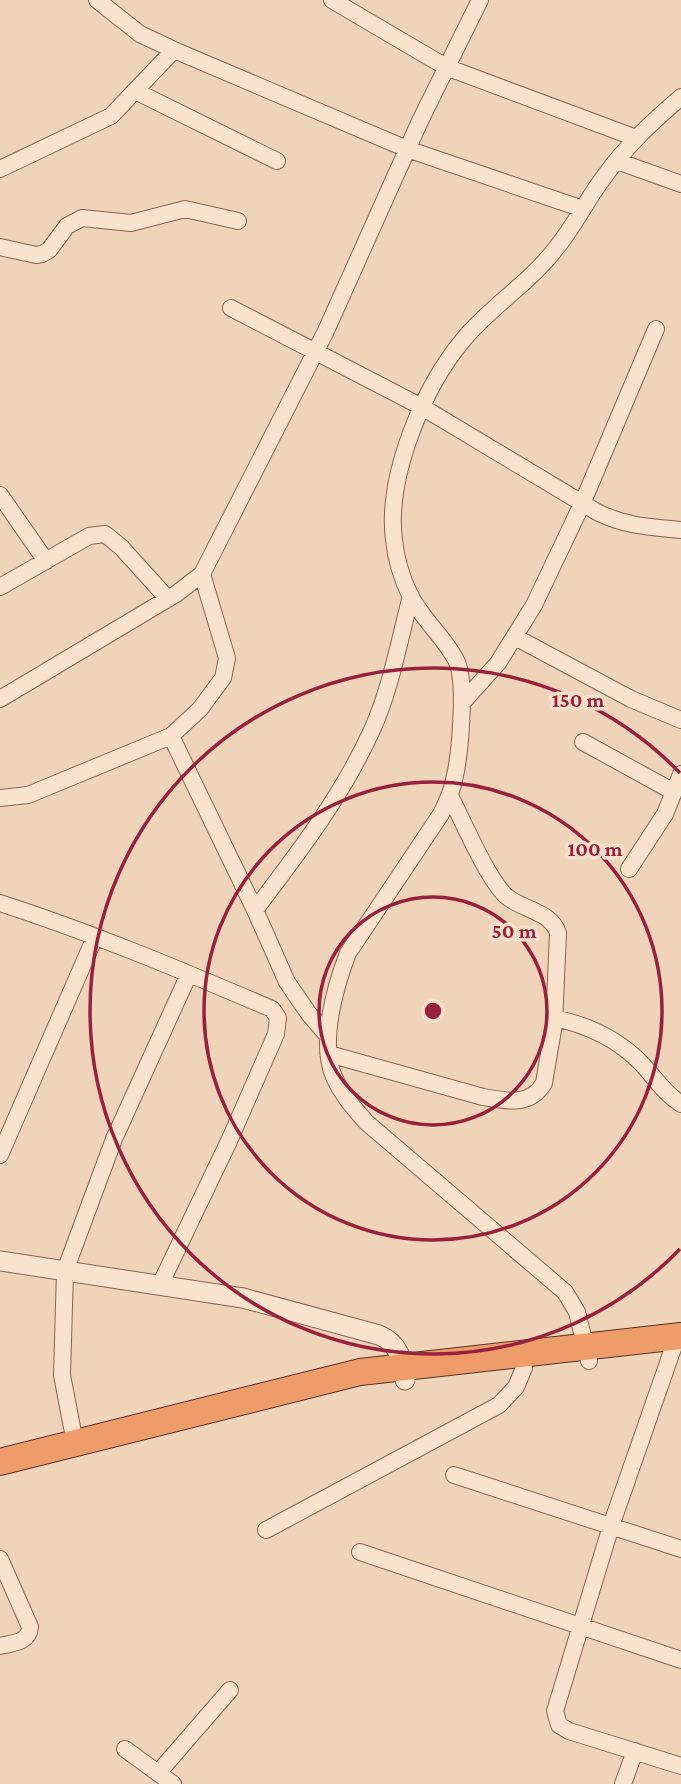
<svg xmlns="http://www.w3.org/2000/svg" width="681" height="1784" viewBox="0 0 681 1784" font-family="'Crimson Pro',serif">
  <rect width="100%" height="100%" fill="#f0d4b9"/>
  <g fill="none" stroke-linecap="round" stroke-linejoin="round">
    <g stroke="#876353" stroke-width="18">
      <path id="minor" d="M 97,0 L 140,34 L 174,50 L 407,149 L 583,209
        M 332,0 L 446,67 L 636,138
        M 135,91 L 277,161
        M 617,161 L 681,184
        M 0,169 L 111,116 L 174,50
        M 0,247 L 36,255 L 42,254 L 49,250 L 67,226 L 82,218 L 131,223 L 185,209 L 238,221
        M 231,308 L 422,407 L 597,512 C 624,526 651,527 681,530
        M 0,495 L 46,561
        M 0,587 L 89,536 L 105,534 L 121,547 L 168,599
        M 515,637 L 631,699 L 681,720
        M 0,699 L 176,594 L 202,574 L 325,333 L 420,121 L 480,0
        M 462,703 L 498,663 L 534,605 L 582,504 L 656,329
        M 171,736 L 255,910 L 287,982 L 309,1014 L 328,1036
        M 583,742 L 674,792
        M 0,798 L 28,795 L 171,736 L 200,709 L 223,678 L 227,658 L 202,574
        M 629,869 L 665,814 L 681,774
        M 0,903 C 93,933 183,971 272,1009 L 278,1018 L 276,1034 L 229,1141 L 160,1285
        M 255,910 C 299,852 342,796 372,730 C 391,688 399,641 411,596
        M 554,1018 C 588,1025 617,1038 642,1064 C 655,1078 664,1093 681,1104
        M 329,1054 L 483,1097 C 506,1101 530,1107 544,1083 L 554,1024 L 558,933 C 551,911 522,910 506,896 C 487,878 463,821 450,796
        M 0,1155 L 95,937
        M 677,1337 L 611,1526 L 555,1711 L 559,1725 L 569,1731 L 681,1766
        M 589,1361 L 577,1312 L 565,1292 L 366,1122 C 354,1108 342,1095 334,1077 C 319,1043 335,987 348,953 L 441,814 C 446,803 452,792 454,780 C 460,756 467,680 456,660 C 444,637 422,619 410,595 C 402,579 396,558 394,540 C 386,477 423,388 463,340 C 491,306 531,282 557,247 C 575,225 587,199 604,177 C 626,146 652,122 681,97
        M 75,1443 L 62,1375 L 65,1271 L 114,1139 L 189,974
        M 454,1475 L 681,1549
        M 266,1530 L 499,1405 L 516,1387 L 524,1368
        M 360,1552 L 681,1660
        M 0,1559 L 30,1627 C 29,1643 12,1643 0,1646
        M 125,1749 L 173,1784
        M 158,1773 L 230,1690
        M 623,1784 L 635,1751"/>
    </g>
    <g stroke="#876353" stroke-width="21">
      <path id="tertiary" d="M 0,1261 L 243,1298 L 379,1335 C 399,1343 403,1361 405,1380"/>
    </g>
    <g stroke="#533329" stroke-width="28">
      <path id="trunk" d="M 0,1462 L 360,1372 L 681,1336"/>
    </g>
    <use href="#minor" stroke="#fae3cd" stroke-width="16"/>
    <use href="#tertiary" stroke="#fae3cd" stroke-width="19"/>
    <use href="#trunk" stroke="#ee9d68" stroke-width="26"/>
  </g>
  <g fill="none" stroke="#98213c" stroke-width="3.5">
    <circle cx="433" cy="1011" r="114"/>
    <circle cx="433" cy="1011" r="229"/>
    <path d="M680 1249A343 343 0 1 1 680 773"/>
  </g>
  <circle cx="433" cy="1011" r="10" fill="#98213c" stroke="#f7e0c9" stroke-width="3.5"/>
  <g font-size="21" text-anchor="middle" font-weight="bold" fill="#98213c" stroke="#f7e0c9" stroke-width="7" stroke-linejoin="round" paint-order="stroke">
    <text x="578" y="707">150 m</text>
    <text x="595" y="856">100 m</text>
    <text x="514" y="938">50 m</text>
  </g>
</svg>
